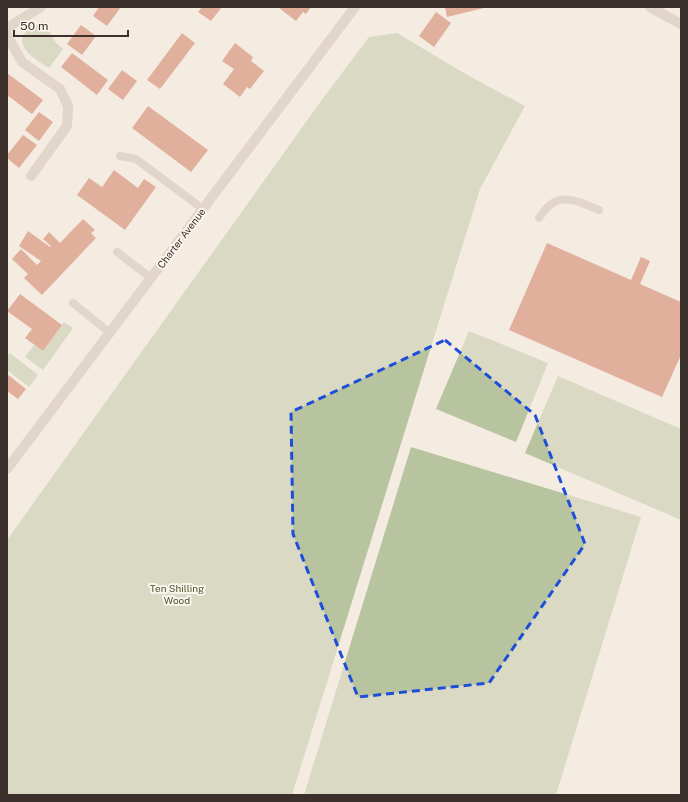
<svg xmlns="http://www.w3.org/2000/svg" width="688" height="802" viewBox="0 0 688 802" font-family="'Public Sans',sans-serif">
  <rect width="100%" height="100%" fill="#f4ebe1"/>
  <path fill="#b8c4a0" d="M 43,21 L 56,43 L 63,49 L 49,68 C 38,61 11,46 27,31 C 31,27 38,24 43,21 Z
    M 397,33 L 462,72 L 525,106 L 480,189 L 292,795 L 7,795 L 7,540 L 321,101 L 369,37 Z
    M 64,322 L 73,328 L 43,370 L 25,357 L 34,345 L 43,351 Z
    M 469,331 L 548,363 L 516,442 L 436,409 Z
    M 10,353 L 38,375 L 29,387 L 7,370 L 7,356 Z
    M 558,376 L 681,429 L 681,520 L 525,453 Z
    M 411,447 L 641,517 L 556,795 L 304,795 Z"/>
  <path fill="#c8694b" d="M 99,7 L 121,7 L 107,26 L 93,16 Z
    M 202,7 L 222,7 L 211,21 L 198,12 Z
    M 280,7 L 311,7 L 306,14 L 303,12 L 296,21 L 279,8 Z
    M 445,7 L 484,7 L 484,8 L 447,17 Z
    M 436,12 L 451,23 L 434,47 L 419,36 Z
    M 81,25 L 96,36 L 82,55 L 67,44 Z
    M 182,33 L 195,43 L 160,89 L 147,80 Z
    M 235,43 L 253,57 L 251,61 L 264,71 L 250,89 L 247,87 L 240,97 L 223,84 L 234,69 L 222,61 Z
    M 72,53 L 108,80 L 97,95 L 61,67 Z
    M 122,70 L 137,81 L 123,100 L 108,89 Z
    M 7,73 L 43,100 L 32,114 L 7,95 Z
    M 148,106 L 208,150 L 191,172 L 132,128 Z
    M 39,112 L 53,122 L 39,141 L 25,130 Z
    M 23,135 L 37,145 L 19,168 L 7,158 L 7,155 Z
    M 114,170 L 138,188 L 144,179 L 156,187 L 125,230 L 77,195 L 89,178 L 102,187 Z
    M 83,219 L 95,230 L 91,233 L 96,238 L 42,295 L 24,278 L 28,274 L 12,259 L 21,249 L 37,265 L 41,261 L 19,246 L 28,231 L 50,247 L 51,246 L 43,239 L 49,232 L 60,243 Z
    M 547,243 L 631,280 L 641,257 L 650,261 L 640,284 L 681,302 L 681,355 L 662,397 L 509,330 Z
    M 20,294 L 62,325 L 43,351 L 25,338 L 32,329 L 7,311 Z
    M 7,374 L 26,389 L 18,399 L 7,391 Z"/>
  <g fill="none" stroke-linecap="round" stroke-linejoin="round">
    <path stroke="#cdbbac" stroke-width="8" d="M 120,156 L 136,159 L 203,209
      M 539,218 C 542,214 545,209 549,206 C 563,192 584,204 599,210
      M 117,252 L 151,278
      M 73,303 L 110,333"/>
    <path stroke="#cdbbac" stroke-width="10" d="M 7,28 L 41,7
      M 7,35 L 22,62 L 60,89 L 68,106 L 67,126 L 31,176"/>
    <path stroke="#cdbbac" stroke-width="10" d="M 650,7 L 681,24
      M 7,469 L 355,7"/>
  </g>
  <path d="M0 0H688V802H0ZM 445,340 L 535,415 L 585,544 L 489,683 L 358,697 L 293,534 L 291,412 Z" fill="#f4ebe1" fill-opacity=".55" fill-rule="evenodd"/>
  <path fill="none" stroke="#1d4ed8" stroke-width="3" stroke-dasharray="8 5" stroke-linejoin="round" d="M 445,340 L 535,415 L 585,544 L 489,683 L 358,697 L 293,534 L 291,412 Z"/>
  <g text-anchor="middle" dominant-baseline="central" stroke-width="4" stroke-linejoin="round" paint-order="stroke">
    <g font-size="10" fill="#3b302b" stroke="#fbf5ee">
      <text transform="translate(181 238) rotate(-53)">Charter Avenue</text>
    </g>
    <g font-size="10" fill="#4a5a2e" stroke="#fbf5ee">
      <text x="177" y="588">Ten Shilling<tspan x="177" dy="12">Wood</tspan></text>
    </g>
  </g>
  <rect width="688" height="802" fill="none" stroke="#3b302b" stroke-width="16"/>
  <path d="M14 30v6h114v-6" fill="none" stroke="#3b302b" stroke-width="2"/>
  <text x="20" y="30" font-size="12" fill="#3b302b" stroke="#fbf5ee" stroke-width="3" paint-order="stroke">50 m</text>
</svg>
